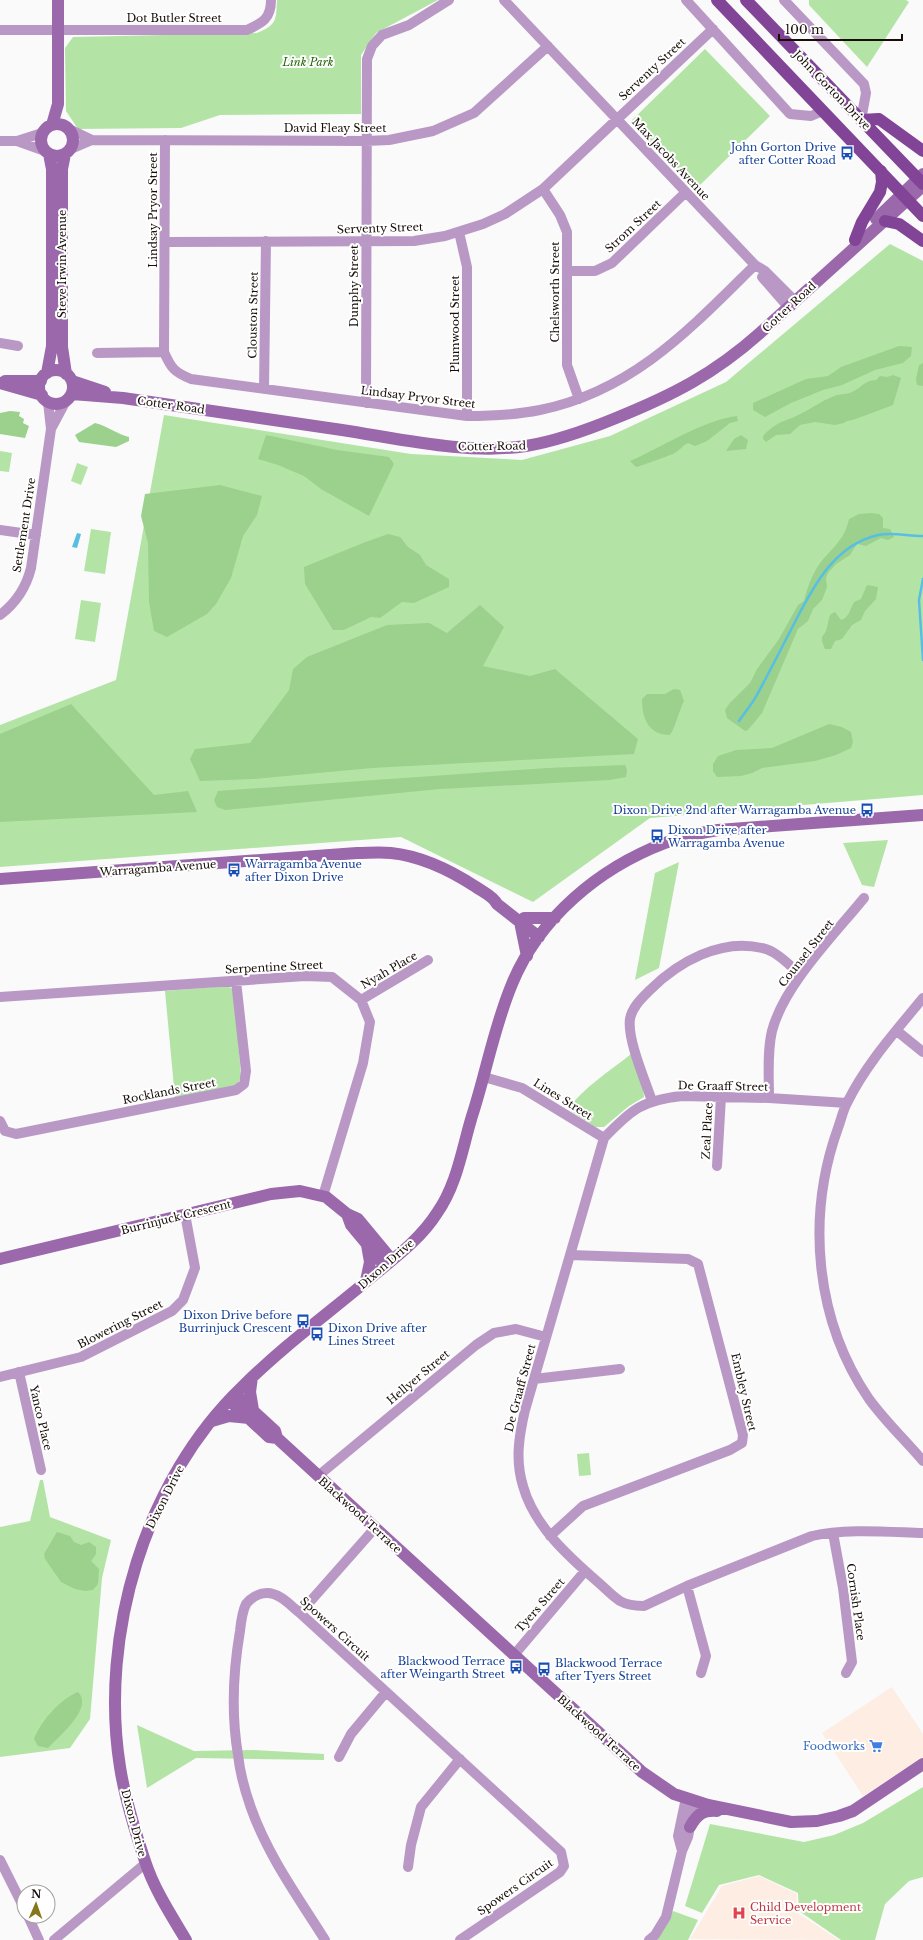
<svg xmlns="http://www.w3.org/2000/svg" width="923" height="1940" viewBox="0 0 923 1940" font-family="'Libre Baskerville',serif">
  <rect width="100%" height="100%" fill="#fafafa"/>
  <path fill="#fdede3" d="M 892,1687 L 923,1734 L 923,1757 L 863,1796 L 822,1733 Z
    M 759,1876 L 797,1894 L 796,1912 L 839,1940 L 690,1939 L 722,1886 Z"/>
  <path fill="#b3e4a6" d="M 277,0 L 438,0 L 376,33 L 361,55 L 361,114 L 220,115 L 181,128 L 78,129 L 66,111 L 65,48 L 73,37 L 257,33 C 277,25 276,20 277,0 Z
    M 809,0 L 906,0 L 909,2 L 867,67 L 809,5 Z
    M 705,49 L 770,116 L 695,190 L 630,122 Z
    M 890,244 L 923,261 L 923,795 L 650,818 L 533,902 L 401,837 L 0,867 L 0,725 L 116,680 L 164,415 L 411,454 L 522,460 L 610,436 L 726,382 Z
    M 0,451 L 12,453 L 9,472 L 0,471 Z
    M 77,463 L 88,467 L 81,485 L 71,481 Z
    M 91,529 L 111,532 L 105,574 L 84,571 Z
    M 81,600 L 101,603 L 95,642 L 75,639 Z
    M 888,840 L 874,887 L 862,885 L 843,843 Z
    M 679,862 L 659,968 L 635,980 L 655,873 Z
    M 227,986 L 233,989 L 235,999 L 241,1076 L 238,1083 L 233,1087 L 175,1098 L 165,991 Z
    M 631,1054 L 643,1087 L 644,1097 L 629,1106 L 604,1127 L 595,1127 L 568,1109 C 583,1088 610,1071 631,1054 Z
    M 589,1453 L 591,1475 L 579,1476 L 577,1454 Z
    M 40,1480 L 43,1480 L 50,1517 L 111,1540 L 102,1578 L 90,1719 L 70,1748 L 0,1757 L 0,1527 L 30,1521 Z
    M 137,1725 L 194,1751 L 252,1750 L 324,1754 L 324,1760 L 196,1758 L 147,1788 Z
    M 923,1787 L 923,1877 L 909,1881 L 885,1904 L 875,1940 L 841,1940 L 799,1911 L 798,1893 L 759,1875 L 719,1885 L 702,1913 L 685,1906 L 710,1824 L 804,1842 L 834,1835 L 863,1823 Z
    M 673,1911 L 698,1920 L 688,1940 L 653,1940 Z"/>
  <path fill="#9bd08d" d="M 899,346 L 912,347 L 911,356 L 903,363 L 875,370 L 842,385 L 823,390 L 791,403 L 765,417 L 753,410 L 753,403 L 806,379 L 828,376 L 841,367 Z
    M 923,363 L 923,386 L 917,385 L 916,379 L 919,365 Z
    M 893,375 L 901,378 L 893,405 L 853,420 L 847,421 L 844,423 L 835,425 L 815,422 L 800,425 L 790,434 L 776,435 L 766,442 L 763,439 L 763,436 C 779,419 784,423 802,413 C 814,407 825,399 837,395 C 842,394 848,394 852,392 C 863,387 863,381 876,380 L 880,376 L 887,377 Z
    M 10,411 L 20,412 L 19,416 L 24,419 L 23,423 L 29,426 L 25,438 L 0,434 L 0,413 Z
    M 737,416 L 738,421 L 730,423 L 707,441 L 695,446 L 688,443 C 683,445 680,450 675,453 C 671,455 638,467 636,467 L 630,461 C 662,447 703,420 737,416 Z
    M 95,423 C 107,426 117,434 129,437 L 129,441 L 116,447 L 79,442 L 75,435 Z
    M 266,435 L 337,450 L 389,457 L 394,464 L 369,516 L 321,489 L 304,476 L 278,465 L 258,459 Z
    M 741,435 L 748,440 L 746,449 L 726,451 L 734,439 Z
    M 220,485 L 262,496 L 257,515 L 243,536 L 231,578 L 216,604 L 207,614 L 167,637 L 154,631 L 149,602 L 148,543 L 141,516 L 145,494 Z
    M 871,513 L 879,514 L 883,518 L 883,528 L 890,529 L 894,537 L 888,540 L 881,538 L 866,546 L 857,544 L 850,555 L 836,564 L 828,573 L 826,578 L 827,587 L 822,600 L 813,609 L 808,621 L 798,629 L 762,713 L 748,730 L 745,731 L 727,718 L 725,710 L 729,704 L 750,683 L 757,669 L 779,639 L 798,605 L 804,601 C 807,589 811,577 818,566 C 830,549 844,542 849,519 L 859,514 Z
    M 388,534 L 400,537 L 408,547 L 420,555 L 426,565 L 449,579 L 449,587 L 414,603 L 402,602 L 380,618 L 371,617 L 344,630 L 333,630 L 305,584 L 304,567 L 363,543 Z
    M 867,585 L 878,587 L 876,599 L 865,611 L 861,620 L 852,625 L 842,639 L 835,641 L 831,649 L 825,649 C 818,633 825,638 827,627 C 829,621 828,618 831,614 L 835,612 L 841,620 C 849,618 850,609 854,602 L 861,599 Z
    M 480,605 L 504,627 L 483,666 L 530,676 L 555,669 L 638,739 L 634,754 L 372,768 L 253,779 L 200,781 L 190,759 L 195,749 L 250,743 L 289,690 L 293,669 L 307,657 L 387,625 L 429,623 L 447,633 Z
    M 674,689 L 680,690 L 684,701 C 679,711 675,728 670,735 C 648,735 642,718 642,699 L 647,694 L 665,694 Z
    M 71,704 L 154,795 L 188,791 L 197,812 L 0,822 L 0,734 Z
    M 829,724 L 842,727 L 851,732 L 853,742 L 851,748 L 836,755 L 815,761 L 762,768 L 752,773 L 741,776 L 717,777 L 713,771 L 713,764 L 718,756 L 736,750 L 772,748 Z
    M 625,765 L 627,770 L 626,777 L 610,780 L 440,789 L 225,810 L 217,807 L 214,800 L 218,791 L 547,768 Z
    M 57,1532 L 70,1536 L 74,1542 L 81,1545 L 89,1542 L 96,1547 L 96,1554 L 91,1561 L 99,1569 L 98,1584 L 93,1590 L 85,1591 L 75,1589 L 61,1582 L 45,1559 L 44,1554 Z
    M 78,1692 C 94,1708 59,1736 48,1748 L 38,1746 L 34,1739 C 41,1721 60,1699 78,1692 Z"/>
  <path fill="#58bfe2" d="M 77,533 L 81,534 L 77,548 L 72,547 Z"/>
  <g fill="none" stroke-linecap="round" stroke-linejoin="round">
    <path stroke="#58bfe2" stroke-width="2.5" d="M 923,579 L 919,600 L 923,660
      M 739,721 C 745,712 753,703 758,693 C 771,669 783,645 796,620 C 814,585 835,545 878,535 C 893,532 907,536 923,536"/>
    <path stroke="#ba98c6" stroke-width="10" d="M 504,0 L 755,265 L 765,271 L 796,302
      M 686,0 L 790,114 L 811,116 L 823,111
      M 784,0 L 864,84 L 866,93 L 861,120
      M 0,30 L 247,30 C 262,23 271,19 271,0
      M 69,129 L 92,140
      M 165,140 L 164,352 C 171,368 174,372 191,379 L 467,416 C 491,416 515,415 540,410 C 633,391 690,329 755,265
      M 0,141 L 17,141 L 42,133
      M 17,141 L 45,151
      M 71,149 L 92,140 L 366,141 L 389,140 L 433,131 L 474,113 L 548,46
      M 543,189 L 560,215 L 567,232 L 567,365 L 579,399
      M 459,232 L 467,267 L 467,416
      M 165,242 L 414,241 L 445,236 L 483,224 L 505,214 L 543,189 L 713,29
      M 567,271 L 595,271 L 612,263 L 686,192
      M 762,277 L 789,308
      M 0,343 L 18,346
      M 97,353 L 164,352
      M 264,389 L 266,241
      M 366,403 L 367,59 L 372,46 L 382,35 L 409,25 L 449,0
      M 51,429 L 66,401
      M 0,530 L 36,535
      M 0,615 C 16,603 26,588 31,568 L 51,429 L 48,402
      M 0,997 L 305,976 L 332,977 L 361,1000 L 370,1022 L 363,1063 L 323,1196
      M 923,998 C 896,1031 866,1064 847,1103 C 843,1110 841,1120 838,1128 C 806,1217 815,1320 869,1399 C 885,1421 905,1440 923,1461
      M 361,1000 L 428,960
      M 897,1031 L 923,1052
      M 484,1077 L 522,1088 L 604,1138
      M 769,1098 C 769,1076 767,1052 772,1031 C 784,985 834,935 864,898
      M 652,1101 C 645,1080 627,1039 630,1019 C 632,1007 642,998 650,990 C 678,962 721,938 762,948 C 777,951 790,966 801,975
      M 847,1103 L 769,1098 L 682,1096 C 642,1100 631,1110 604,1138 L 525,1410 C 519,1436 515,1460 523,1486 C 534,1526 569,1557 599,1583 C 606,1589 612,1596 620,1601 C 627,1605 635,1606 644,1606 L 687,1586 L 812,1536 C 845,1528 889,1532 923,1533
      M 0,1121 L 5,1131 L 16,1134 L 236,1090 L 244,1084 L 246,1071 L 236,981
      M 717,1166 L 721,1097
      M 19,1372 L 41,1470
      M 0,1377 L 81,1357 L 172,1311 L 183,1300 L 195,1268 L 185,1214
      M 534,1379 L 620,1369
      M 318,1476 L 476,1345 L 494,1333 L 516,1329 L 546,1337
      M 833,1533 L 843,1588 L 852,1662 L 846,1673
      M 550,1536 L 583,1506 L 730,1450 L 742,1443 L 743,1435 L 698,1264 L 688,1259 L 570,1255
      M 687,1586 L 706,1656 L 701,1673
      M 300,1613 L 375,1528
      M 514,1655 L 585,1571
      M 339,1757 L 351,1734 L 386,1692
      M 682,1851 L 678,1836 L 686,1798
      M 0,1860 L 24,1908
      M 408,1867 L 411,1845 L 421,1807 L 460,1759
      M 28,1916 L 39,1940
      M 54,1940 L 146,1863
      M 325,1940 C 298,1897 268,1856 251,1808 C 245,1791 240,1773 238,1755 C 231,1713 233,1672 240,1631 C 241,1622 242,1612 246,1604 C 251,1598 259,1593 267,1593 C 280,1593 291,1606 300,1613 L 561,1852 L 564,1866 L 560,1872 L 460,1940
      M 649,1940 L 655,1935 L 666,1917 L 682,1851 L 688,1837 L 695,1801"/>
    <path stroke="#9a68ab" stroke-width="12" d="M41 140a16 16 0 1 1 32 0a16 16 0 1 1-32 0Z
      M 52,125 L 58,104 L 58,0
      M 65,154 L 62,169 L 62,347 L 66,374
      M 876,219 L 923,174
      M39 387a17 17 0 1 1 34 0a17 17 0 1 1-34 0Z
      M 47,373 L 52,346 L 52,169 L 49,154
      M 5,381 L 41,381
      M 72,381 L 105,392
      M 0,383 L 42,395
      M 72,394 L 123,398 C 196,409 269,419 342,430 C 401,439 468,455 526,446 C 557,441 587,430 616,418 C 673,395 714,374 760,333 L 923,186
      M 0,879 L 357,853 C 368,853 379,852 391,853 C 421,856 450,870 476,887 C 483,892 493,896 497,904 L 539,937
      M 524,918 L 555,918
      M 520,922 L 527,956
      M 347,1214 L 351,1225 L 385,1266
      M 0,1259 L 271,1194 L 300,1191 L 326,1197 L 347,1214 L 358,1219 L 392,1260
      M 366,1281 L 370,1262 L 367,1245
      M 252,1377 L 250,1392 L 253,1410
      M 235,1394 L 275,1431 L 277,1438 L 642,1772 L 674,1794 L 708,1805 L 791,1822 L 817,1821 L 839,1816 L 853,1811 L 923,1764
      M 229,1400 L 269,1437 L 277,1438
      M 212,1421 L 229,1416 L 249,1418
      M 690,1827 C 697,1814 703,1810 717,1811
      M 186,1940 C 171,1915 154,1889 145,1861 C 135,1831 125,1799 120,1767 C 99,1635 145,1480 242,1387 C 281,1348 326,1315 368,1280 C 392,1260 420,1240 437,1213 C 457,1185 462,1149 472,1116 C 486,1073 494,1027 512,984 C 539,918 599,868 665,843 C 682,836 700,833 718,830 L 923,815"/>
    <path stroke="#824497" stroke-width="12" d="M 717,0 L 923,216
      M 746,0 L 923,184
      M 861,120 L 879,119 L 923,151
      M 885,221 L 899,224 L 923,241
      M 855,240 L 862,222 L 880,192 L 882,182 L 881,171"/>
  </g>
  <defs>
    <g id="bus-bare" transform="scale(1.08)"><path d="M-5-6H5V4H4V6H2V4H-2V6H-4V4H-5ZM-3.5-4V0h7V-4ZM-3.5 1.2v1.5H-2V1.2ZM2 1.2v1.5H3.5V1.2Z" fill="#1a4fb4" stroke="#fff" stroke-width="2.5" paint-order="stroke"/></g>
    <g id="supermarket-bare" transform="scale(1.08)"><path d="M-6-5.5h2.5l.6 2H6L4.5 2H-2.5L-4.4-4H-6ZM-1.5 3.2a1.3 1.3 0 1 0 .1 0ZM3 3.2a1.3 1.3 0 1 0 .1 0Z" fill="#3f7fe0" stroke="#fff" stroke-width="2.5" paint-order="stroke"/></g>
    <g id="hospital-bare" transform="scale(1.08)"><path d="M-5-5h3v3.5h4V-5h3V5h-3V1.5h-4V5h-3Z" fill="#e0444e" stroke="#fff" stroke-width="2.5" paint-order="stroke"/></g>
  </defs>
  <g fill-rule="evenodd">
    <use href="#bus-bare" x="847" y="153"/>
    <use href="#bus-bare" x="867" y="810"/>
    <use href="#bus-bare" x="657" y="836"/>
    <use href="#bus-bare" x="234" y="870"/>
    <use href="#bus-bare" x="303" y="1321"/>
    <use href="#bus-bare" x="317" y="1334"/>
    <use href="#bus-bare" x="516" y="1667"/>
    <use href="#bus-bare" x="544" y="1669"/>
    <use href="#supermarket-bare" x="876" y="1746"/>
    <use href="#hospital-bare" x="739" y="1913"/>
  </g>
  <g text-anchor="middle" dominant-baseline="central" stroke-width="4" stroke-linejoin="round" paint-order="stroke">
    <g font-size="11" fill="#180d07" stroke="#fff">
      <text x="174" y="18">Dot Butler Street</text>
      <text transform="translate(652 69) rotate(-43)">Serventy Street</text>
      <text transform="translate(832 90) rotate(46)">John Gorton Drive</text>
      <text x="335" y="128">David Fleay Street</text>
      <text transform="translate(671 159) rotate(47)">Max Jacobs Avenue</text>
      <text transform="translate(153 210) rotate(-90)">Lindsay Pryor Street</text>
      <text transform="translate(633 226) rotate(-43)">Strom Street</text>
      <text transform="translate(380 228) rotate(-2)">Serventy Street</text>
      <text transform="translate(62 264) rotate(-90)">Steve Irwin Avenue</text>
      <text transform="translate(354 286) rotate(-90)">Dunphy Street</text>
      <text transform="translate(555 292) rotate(-90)">Chelsworth Street</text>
      <text transform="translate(789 307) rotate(-43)">Cotter Road</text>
      <text transform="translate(253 315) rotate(-89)">Clouston Street</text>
      <text transform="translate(455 324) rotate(-90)">Plumwood Street</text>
      <text transform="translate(418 397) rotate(7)">Lindsay Pryor Street</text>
      <text transform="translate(171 405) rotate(8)">Cotter Road</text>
      <text transform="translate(492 446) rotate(-1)">Cotter Road</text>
      <text transform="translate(24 525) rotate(-81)">Settlement Drive</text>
      <text transform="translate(158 868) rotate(-4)">Warragamba Avenue</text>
      <text transform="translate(806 953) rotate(-52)">Counsel Street</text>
      <text transform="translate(274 967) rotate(-3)">Serpentine Street</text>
      <text transform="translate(389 970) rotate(-30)">Nyah Place</text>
      <text transform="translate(723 1086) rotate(1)">De Graaff Street</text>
      <text transform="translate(169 1091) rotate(-11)">Rocklands Street</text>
      <text transform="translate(563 1099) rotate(32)">Lines Street</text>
      <text transform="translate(707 1131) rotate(-87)">Zeal Place</text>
      <text transform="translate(176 1217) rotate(-14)">Burrinjuck Crescent</text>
      <text transform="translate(386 1264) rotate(-41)">Dixon Drive</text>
      <text transform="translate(120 1324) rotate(-27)">Blowering Street</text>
      <text transform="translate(418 1377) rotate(-40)">Hellyer Street</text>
      <text transform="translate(520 1388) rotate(-75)">De Graaff Street</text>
      <text transform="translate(744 1392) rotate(77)">Embley Street</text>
      <text transform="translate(41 1418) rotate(77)">Yanco Place</text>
      <text transform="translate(165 1497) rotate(-63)">Dixon Drive</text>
      <text transform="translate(360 1515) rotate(42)">Blackwood Terrace</text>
      <text transform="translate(856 1602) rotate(82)">Cornish Place</text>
      <text transform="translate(540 1605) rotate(-49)">Tyers Street</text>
      <text transform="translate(335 1629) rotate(42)">Spowers Circuit</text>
      <text transform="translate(599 1733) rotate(42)">Blackwood Terrace</text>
      <text transform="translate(134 1823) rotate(75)">Dixon Drive</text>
      <text transform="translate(515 1887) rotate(-35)">Spowers Circuit</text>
    </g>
    <g font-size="11" font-style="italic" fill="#266709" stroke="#fff">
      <text x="308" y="62">Link Park</text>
    </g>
    <g font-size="11" fill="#164399" stroke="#fff" text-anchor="end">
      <text x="836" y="147">John Gorton Drive<tspan x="836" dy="13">after Cotter Road</tspan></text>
      <text x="856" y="810">Dixon Drive 2nd after Warragamba Avenue</text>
      <text x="668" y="830" text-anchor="start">Dixon Drive after<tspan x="668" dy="13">Warragamba Avenue</tspan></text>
      <text x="245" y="864" text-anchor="start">Warragamba Avenue<tspan x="245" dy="13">after Dixon Drive</tspan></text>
      <text x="292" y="1315">Dixon Drive before<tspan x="292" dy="13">Burrinjuck Crescent</tspan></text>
      <text x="328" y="1328" text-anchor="start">Dixon Drive after<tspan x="328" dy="13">Lines Street</tspan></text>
      <text x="505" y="1661">Blackwood Terrace<tspan x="505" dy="13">after Weingarth Street</tspan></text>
      <text x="555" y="1663" text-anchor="start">Blackwood Terrace<tspan x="555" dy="13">after Tyers Street</tspan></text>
    </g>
    <g font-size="11" fill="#366cbe" stroke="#fff" text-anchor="end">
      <text x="865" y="1746">Foodworks</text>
    </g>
    <g font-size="11" fill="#be3a42" stroke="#fff" text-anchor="start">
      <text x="750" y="1907">Child Development<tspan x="750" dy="13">Service</tspan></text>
    </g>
  </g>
  <g transform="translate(36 1904) rotate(2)"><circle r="19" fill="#ffffff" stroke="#a39e9c"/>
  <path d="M0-3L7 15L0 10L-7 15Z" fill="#86771b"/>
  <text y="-6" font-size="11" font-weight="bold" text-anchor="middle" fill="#180d07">N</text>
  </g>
  <path d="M779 34v6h123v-6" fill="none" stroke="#180d07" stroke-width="2"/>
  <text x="785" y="34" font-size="12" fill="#180d07" stroke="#ffffff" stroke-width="3" paint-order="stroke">100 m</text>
</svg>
